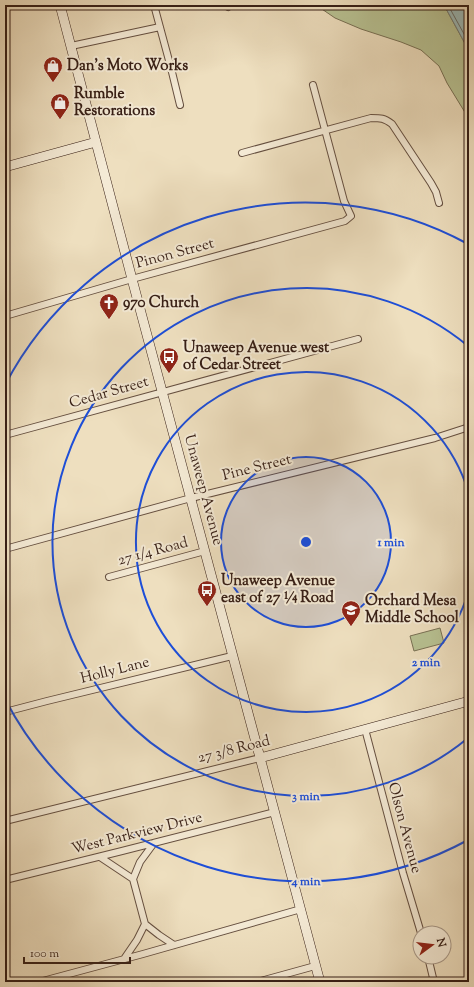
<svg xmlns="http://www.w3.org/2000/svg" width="474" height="987" viewBox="0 0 474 987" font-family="'Sorts Mill Goudy',serif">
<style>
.grass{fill:#b8c293;stroke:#787054}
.water{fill:#9cbbba;stroke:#747d78}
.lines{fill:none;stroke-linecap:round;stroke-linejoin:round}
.shore{stroke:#6a6d68;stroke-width:1}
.street-casing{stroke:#654f40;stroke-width:8}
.secondary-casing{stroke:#371f16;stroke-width:10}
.street{stroke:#f4ead5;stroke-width:6}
.secondary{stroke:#f4ead5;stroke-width:9}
.ring{fill:none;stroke:#1d4ed8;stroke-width:2}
.labels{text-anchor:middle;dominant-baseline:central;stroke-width:4;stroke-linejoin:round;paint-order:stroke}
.poi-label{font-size:15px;font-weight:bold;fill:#371f16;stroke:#f4ead5;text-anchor:start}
.street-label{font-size:15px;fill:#371f16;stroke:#f4ead5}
.centre{fill:#1d4ed8;stroke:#f4ead5;stroke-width:2}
.ring-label{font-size:12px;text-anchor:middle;font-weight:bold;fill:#1d4ed8;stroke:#f4ead5;stroke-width:4;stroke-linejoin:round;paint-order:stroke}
</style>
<rect width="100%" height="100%" fill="#eedfbf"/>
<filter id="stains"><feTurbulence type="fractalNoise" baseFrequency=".005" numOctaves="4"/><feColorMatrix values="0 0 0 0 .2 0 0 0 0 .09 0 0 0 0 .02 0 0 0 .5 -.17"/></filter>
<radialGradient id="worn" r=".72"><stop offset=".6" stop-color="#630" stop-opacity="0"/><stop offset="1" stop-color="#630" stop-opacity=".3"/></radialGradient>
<path class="grass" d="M316 5H444L469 51V119L447 83 439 66 421 50 401 42 361 29 335 18Z
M440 628 444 643 414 651 410 636Z"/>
<path class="water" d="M444 5H469V51L468 49Z"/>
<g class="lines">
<path class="shore" d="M448 5 469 43"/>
<defs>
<path id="street" d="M154 5 171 68 180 105
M228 7 229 5
M71 46 160 27
M242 153 371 118C381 118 384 118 392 124L431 183 436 192 439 203
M5 316 132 279 345 221 351 216 344 201 313 85
M5 435 358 339
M5 549 191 498 435 438 469 427
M109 577 205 551
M5 712 47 701 232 656
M365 729 403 873 421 933
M5 821 260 758
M154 843 140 862 133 879 145 924 159 935 174 945
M100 857 133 879
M5 880 122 851 275 812
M428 957 434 982
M124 959 137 940 145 924
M39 982 143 954 301 909
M257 982 315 966"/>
<path id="secondary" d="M60 5 132 279 320 982
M5 167 96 142
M260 758 469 701"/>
</defs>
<use href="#street" class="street-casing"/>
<use href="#secondary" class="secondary-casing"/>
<use href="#street" class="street"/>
<use href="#secondary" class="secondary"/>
</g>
<circle cx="306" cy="542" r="85" fill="#1d4ed8" fill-opacity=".12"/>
<g class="ring">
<circle cx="306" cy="542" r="85"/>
<path d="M469 590A170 170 0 1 1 469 494"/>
<path d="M468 738A254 254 0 1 1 468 346"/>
<path d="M468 840A339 339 0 0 1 5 699M5 385A339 339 0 0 1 468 244"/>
</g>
<defs>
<symbol id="shop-pin" viewBox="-11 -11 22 30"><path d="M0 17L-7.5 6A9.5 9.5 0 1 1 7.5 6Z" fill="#8f2418" stroke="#f4ead5"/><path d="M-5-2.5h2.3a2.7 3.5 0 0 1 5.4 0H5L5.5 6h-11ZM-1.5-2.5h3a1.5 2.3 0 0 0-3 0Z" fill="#fff"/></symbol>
<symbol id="church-pin" viewBox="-11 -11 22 30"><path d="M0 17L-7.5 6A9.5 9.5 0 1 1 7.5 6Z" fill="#8f2418" stroke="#f4ead5"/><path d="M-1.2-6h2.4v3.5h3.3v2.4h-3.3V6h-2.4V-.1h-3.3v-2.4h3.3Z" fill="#fff"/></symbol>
<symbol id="bus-pin" viewBox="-11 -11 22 30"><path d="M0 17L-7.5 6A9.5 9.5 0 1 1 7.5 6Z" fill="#8f2418" stroke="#f4ead5"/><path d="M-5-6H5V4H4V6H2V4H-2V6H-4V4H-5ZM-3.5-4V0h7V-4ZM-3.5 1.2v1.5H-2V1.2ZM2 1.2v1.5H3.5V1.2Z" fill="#fff"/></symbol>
<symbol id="school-pin" viewBox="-11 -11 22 30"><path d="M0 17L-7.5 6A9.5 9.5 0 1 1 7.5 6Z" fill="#8f2418" stroke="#f4ead5"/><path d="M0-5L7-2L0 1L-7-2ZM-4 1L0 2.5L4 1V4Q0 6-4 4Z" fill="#fff"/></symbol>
</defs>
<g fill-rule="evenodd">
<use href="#shop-pin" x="42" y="55" width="22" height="30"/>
<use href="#shop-pin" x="49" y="92" width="22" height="30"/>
<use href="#church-pin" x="98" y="292" width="22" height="30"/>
<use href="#bus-pin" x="158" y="346" width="22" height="30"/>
<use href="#bus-pin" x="196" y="579" width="22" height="30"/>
<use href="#school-pin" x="340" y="599" width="22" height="30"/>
</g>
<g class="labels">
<g class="poi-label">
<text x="67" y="66">Dan's Moto Works</text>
<text x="74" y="94">Rumble<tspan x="74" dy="17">Restorations</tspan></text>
<text x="123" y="303">970 Church</text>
<text x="183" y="348">Unaweep Avenue west<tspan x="183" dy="17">of Cedar Street</tspan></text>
<text x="221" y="581">Unaweep Avenue<tspan x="221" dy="17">east of 27 ¼ Road</tspan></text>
<text x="365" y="601">Orchard Mesa<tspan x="365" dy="17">Middle School</tspan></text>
</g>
<g class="street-label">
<text transform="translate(175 254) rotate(-15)">Pinon Street</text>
<text transform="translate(109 393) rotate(-16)">Cedar Street</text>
<text transform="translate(257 468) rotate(-14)">Pine Street</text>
<text transform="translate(203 490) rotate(75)">Unaweep Avenue</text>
<text transform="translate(153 552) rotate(-15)">27 1/4 Road</text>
<text transform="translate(115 671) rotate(-14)">Holly Lane</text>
<text transform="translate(234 750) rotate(-14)">27 3/8 Road</text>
<text transform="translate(404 828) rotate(75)">Olson Avenue</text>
<text transform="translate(137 834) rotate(-14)">West Parkview Drive</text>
</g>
</g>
<circle cx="306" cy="542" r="6" class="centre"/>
<g class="ring-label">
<text x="391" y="546">1 min</text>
<text x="426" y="666">2 min</text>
<text x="306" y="800">3 min</text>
<text x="306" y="885">4 min</text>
</g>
<rect width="474" height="987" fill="none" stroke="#eedfbf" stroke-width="20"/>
<rect x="6" y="6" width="462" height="975" fill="none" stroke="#371f16" stroke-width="2"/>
<rect x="10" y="10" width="454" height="967" fill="none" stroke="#371f16"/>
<g transform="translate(432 945) rotate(75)"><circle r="19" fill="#f4ead5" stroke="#a89989"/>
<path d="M0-3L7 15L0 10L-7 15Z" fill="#8f2418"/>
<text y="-6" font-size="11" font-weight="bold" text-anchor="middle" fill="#371f16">N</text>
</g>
<path d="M24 957v6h106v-6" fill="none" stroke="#371f16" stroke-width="2"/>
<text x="30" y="957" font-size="12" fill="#371f16" stroke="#f4ead5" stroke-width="3" paint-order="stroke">100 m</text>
<rect width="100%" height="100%" filter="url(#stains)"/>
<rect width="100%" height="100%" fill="url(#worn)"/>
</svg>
